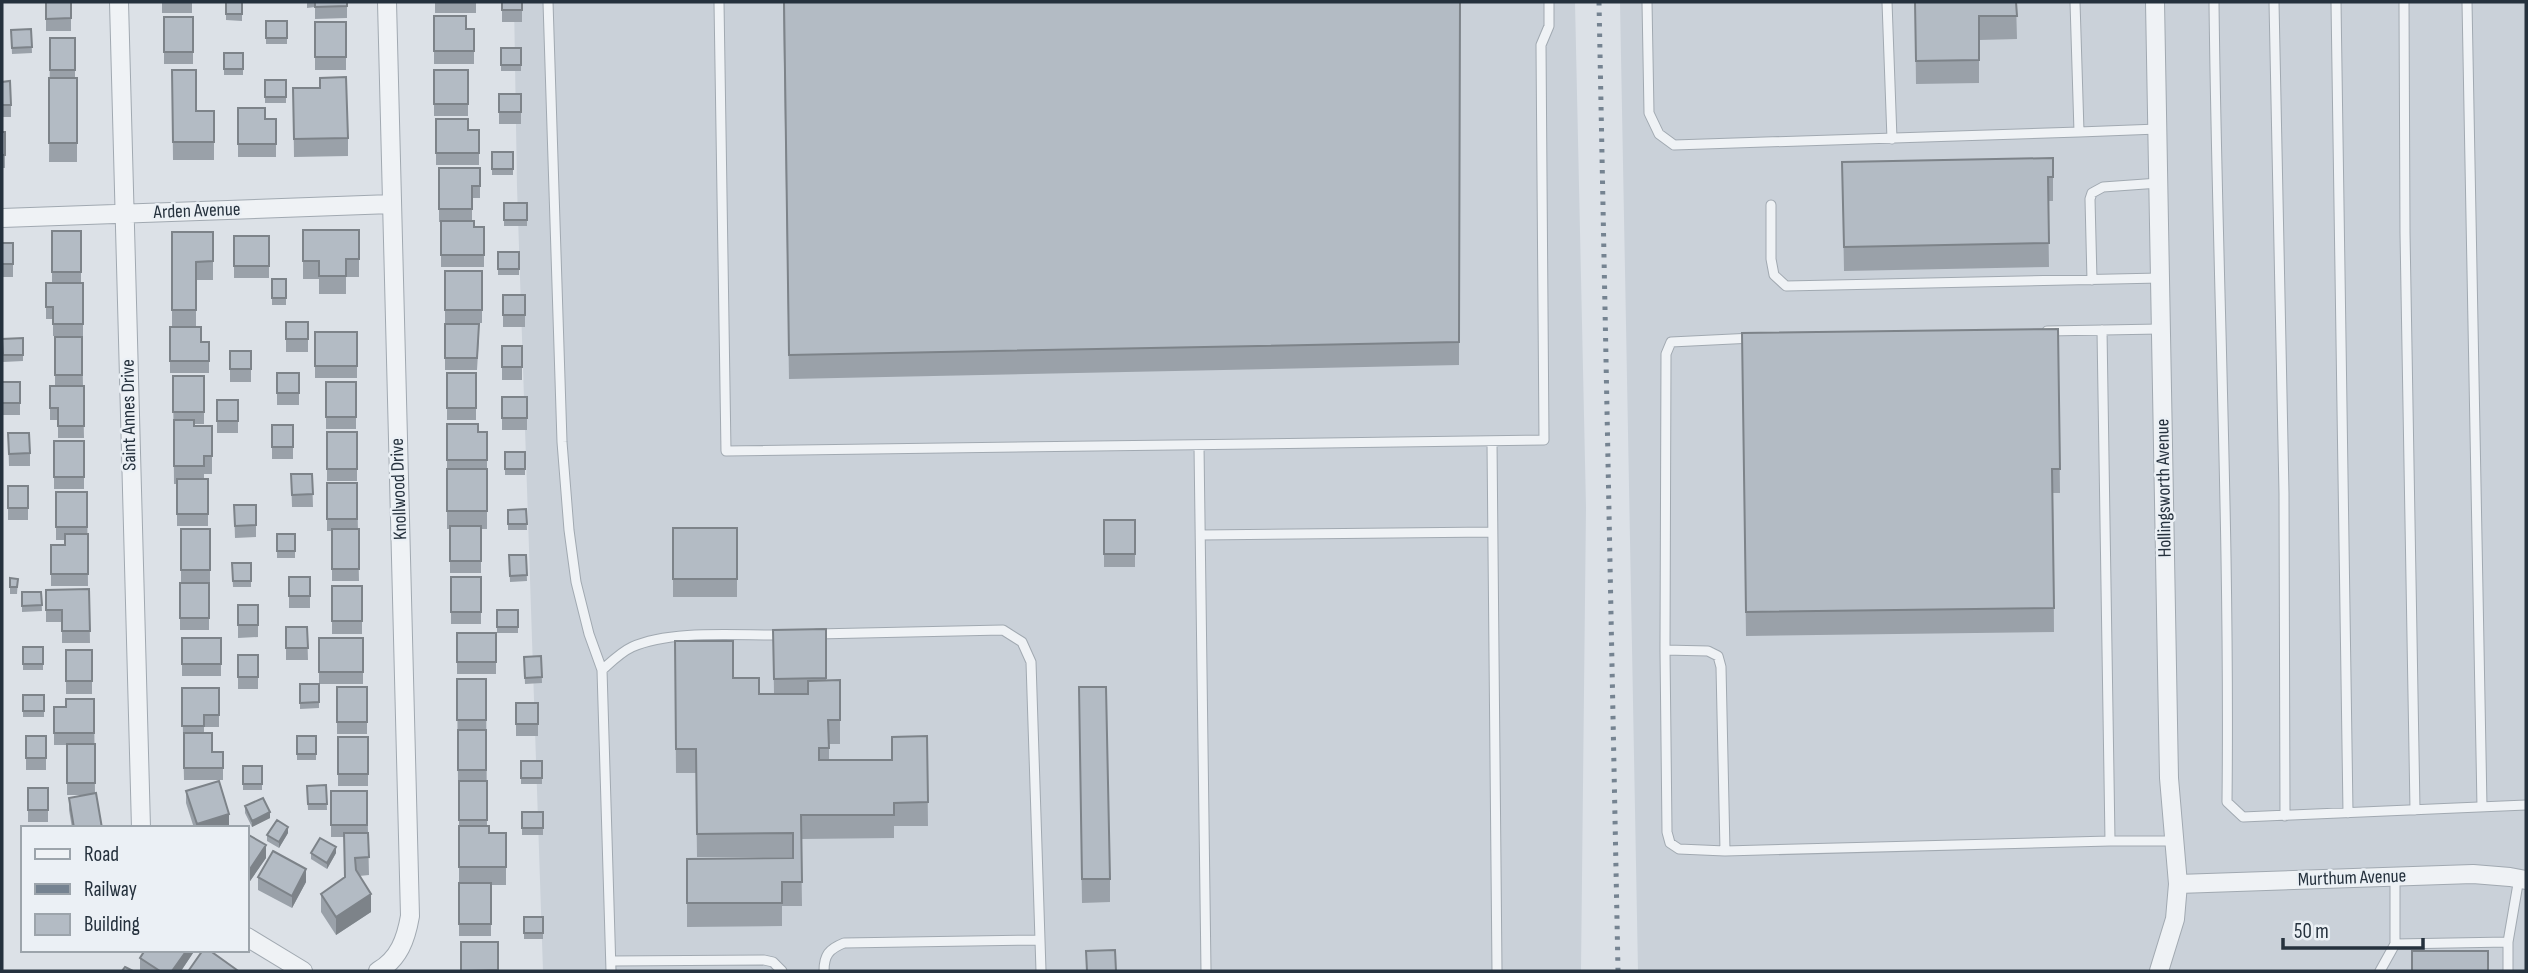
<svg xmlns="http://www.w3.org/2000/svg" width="2528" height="973" viewBox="0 0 2528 973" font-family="'Sofia Sans Condensed',sans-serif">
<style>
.built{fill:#cad1d9}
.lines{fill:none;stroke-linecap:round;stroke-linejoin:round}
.lane-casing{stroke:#a1a9b1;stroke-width:11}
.street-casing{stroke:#a1a9b1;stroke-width:20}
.lane{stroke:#eff2f5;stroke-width:9}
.street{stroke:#eff2f5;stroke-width:18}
.rail{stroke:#758391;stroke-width:5;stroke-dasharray:3.5 7;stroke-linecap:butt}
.wall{fill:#9aa1a9}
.shaded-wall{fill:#7d8389}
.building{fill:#b3bbc4;stroke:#7d8389;stroke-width:2}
.labels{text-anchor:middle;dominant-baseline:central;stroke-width:5;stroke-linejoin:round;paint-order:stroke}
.street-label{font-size:19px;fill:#25313d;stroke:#ebf0f5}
</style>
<rect width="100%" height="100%" fill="#dce1e7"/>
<path class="built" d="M514 2H1575L1586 507 1581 971H543L517 187Z
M1620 2H2526V971H1638Z"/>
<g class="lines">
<defs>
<path id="lane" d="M548 2 562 442 569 530 576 582 589 634 602 670 611 971
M719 2 726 451 1544 440 1541 45 1549 26V2
M1647 2 1649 113 1659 134 1674 145 2079 132
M1887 2 1892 139
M2075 2 2079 132 2158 129
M2214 2C2217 269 2230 535 2227 802L2243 817 2526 805
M2274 2 2284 493 2285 816
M2336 2 2348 813
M2404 2 2405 233 2415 810
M2467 2 2482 807
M1771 205V259L1774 275 1786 286 2160 278
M2092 280 2090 199 2092 193 2103 187 2159 183
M2047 331 2160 329
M1492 442 1497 971
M1199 446 1206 971
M1201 535 1492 532
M816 634 1003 630 1022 642 1031 662 1041 971
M1665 650 1666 354 1671 342 1753 338
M602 670C611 662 621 652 632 647 672 629 741 636 785 635
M2110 841H2175
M1725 851 1721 667 1718 656 1708 651 1665 650 1667 832 1670 843 1679 849 1725 851 2110 841 2102 330
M2395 944 2508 942
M611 961 764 960 773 962 782 971
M824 971C824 955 829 949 844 943L1040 940
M2380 971 2395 944V877
M2508 971V942L2519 878"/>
<path id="street" d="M119 2 141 828
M2155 2 2169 778 2178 884 2175 919 2159 971
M2 218 392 204
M2178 884 2473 874 2510 877 2526 880
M247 937 303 971
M378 971C399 959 406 939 410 916L387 2"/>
</defs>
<use href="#lane" class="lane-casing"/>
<use href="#street" class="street-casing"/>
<use href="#lane" class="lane"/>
<use href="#street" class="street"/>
<path class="rail" d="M1599 2 1618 971"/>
</g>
<path class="wall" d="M46 2 71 18V31H46Z
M162 2H192V13H162Z
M226 2H242V21L226 20Z
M307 2H347V18L315 19V7L307 8Z
M435 2H476V13H435Z
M502 2H522V22H502Z
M783 2H1460L1459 365 789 379Z
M1915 2H2016L2017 39 1979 40V83L1916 84Z
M434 16 466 29H474V64H434Z
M164 17H193V64H164Z
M266 21H287V44H266Z
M315 22H346V70H315Z
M31 29 32 53 12 54 11 30Z
M50 38H75V78H77V162H49Z
M501 48H521V71H501Z
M224 53H243V75H224Z
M172 70 196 111H214V160H173Z
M434 70H468V116H434Z
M265 80H286V103H265Z
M2 82 11 105V117H2Z
M293 88 348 138V156L294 157Z
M499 94H521V124H499Z
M238 108 265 119H276V157H238Z
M436 119 468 130H479V165H436Z
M2 132H5V168H2Z
M492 152H513V175H492Z
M2053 158V201H2048L2049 267 1844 271 1842 162Z
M439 168H480V198H472V221L474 227H484V267H441V222H439Z
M504 203H527V226H504Z
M303 230H359V277H346V294H319V279H303Z
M52 231H81V283H83V336H53V319H46V283H52Z
M172 232H213V280H196V327L201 342H209V373H170V327H172Z
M234 236H269V278H234Z
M2 243H13V277H2Z
M498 252H519V275H498Z
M445 271H482V323H445Z
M272 279H286V305H272Z
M503 295H525V327H503Z
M286 322H308V352H286Z
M445 324 479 336 477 370H445Z
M2058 329 2060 493H2053L2054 632 1746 636 1742 333Z
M315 332H357V378H315Z
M55 337H82L84 438H58V420H50V386H55Z
M23 338V361L3 362 2 339Z
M502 346H522V380H502Z
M230 351H251V382H230Z
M277 373H299V405H277Z
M447 373H476V420H447Z
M173 376H204V424H194V426H212V474H204V479H208V526H177V484H174Z
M2 382H20V415H2Z
M326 382H356V429H326Z
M502 397H527V430H502Z
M217 400H238V433H217Z
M447 424 478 432H487V529H481V573H450V529H447Z
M272 425H293V459H272Z
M327 432H357V481H327Z
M8 433 30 453V466H9Z
M54 441H84V489H54Z
M505 452H525V475H505Z
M291 474H312L313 507H292Z
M327 483H357L359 581H332V531H327Z
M8 486H28V520H8Z
M56 492H87L88 586H51V545H65V540H56Z
M234 505H256V537L235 538Z
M526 509 527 530H508V510Z
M1104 520H1135V567H1104Z
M673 528H737V597H673Z
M181 529H210V583H181Z
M277 534H295V558H277Z
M509 555H526L527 581 510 582Z
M232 563H251V587H233Z
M289 577H310V608H289Z
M451 577H481V624H451Z
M10 578 18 579 17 594H10Z
M180 583H209V630H180Z
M332 586H362V634H332Z
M89 589 90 643H62V622H46V590Z
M22 592H41L42 611 22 612Z
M238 605H258V637L238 638Z
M497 610H518V633H497Z
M286 627H307L308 660H286Z
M826 629V681L840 680V744H829V760H892L927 736 928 826H894V838L801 839 802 906H782V926L687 927V859L793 858V857H697L696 773H676L675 641 759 694H774L773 630Z
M457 633H496V674H457Z
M182 638H221V676H182Z
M319 638H363V684H319Z
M23 647H43V670H23Z
M66 650H92V694H66Z
M238 655H258V689H238Z
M541 656 542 683 525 684 524 657Z
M457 679H486L487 826 489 833H506V885H491V936H459V782H458Z
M300 684H319V708L300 709Z
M337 687H367V734H337Z
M182 688H219V727H204V733L212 752H223V780H184Z
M23 695H44V717H23Z
M94 699 95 794 102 828H72L69 810V798L86 795H67V745H54V707H66Z
M516 703H538V736H516Z
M1079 711 1110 879V902L1082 903Z
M26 736H46V770H26Z
M297 736H316V760H297Z
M338 737H368V786H338Z
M521 761H542V784H521Z
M243 766H262V790H243Z
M326 785 327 810H308L307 786Z
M28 788H48V822H28Z
M186 791 229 826 224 828H194L186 803Z
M331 791H367L369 875 359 876 371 912 336 935 321 912V894L345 878 344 837H331Z
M245 806 270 818 252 827 245 813Z
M522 812H543V835H522Z
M288 833 279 848 267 841V835Z
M247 834 266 858 248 884 247 883Z
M311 853H336L327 869 311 859Z
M258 877 306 882 292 908 258 890Z
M524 917H543V939H524Z
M193 950V953L181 971H142L140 970V958Z"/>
<path class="shaded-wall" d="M270 812V818L252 827V821Z
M229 814V826L224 828H197V824Z
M288 827V833L279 848V842Z
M266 845V858L248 884V872Z
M336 847V853L327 869V863Z
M306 869V882L292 908V896Z
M371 894V912L336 935V917Z
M187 950H193V953L181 971H172Z"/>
<path class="building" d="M46 2H71V18L46 19Z
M226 2H242V14H226Z
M315 2H347V6L315 7Z
M502 2H522V10H502Z
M784 2H1460L1459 342 789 355Z
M1915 2H2016L2017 16H1979V60L1916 61Z
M434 16H466V29H474V51H434Z
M164 17H193V52H164Z
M266 21H287V38H266Z
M315 22H346V57H315Z
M31 29 32 47 12 48 11 30Z
M50 38H75V70H50Z
M501 48H521V65H501Z
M224 53H243V69H224Z
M172 70H196V111H214V142H173Z
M434 70H468V104H434Z
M346 77 348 138 294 139 293 88H320V78Z
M49 78H77V143H49Z
M265 80H286V97H265Z
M10 81 11 105H2V82Z
M499 94H521V112H499Z
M238 108H265V119H276V144H238Z
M436 119H468V130H479V153H436Z
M2 132H5V155H2Z
M492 152H513V169H492Z
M2053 158V177H2048L2049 243 1844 247 1842 162Z
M439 168H480V186H472V209H439Z
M504 203H527V220H504Z
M441 221H474V227H484V255H441Z
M303 230H359V259H346V276H319V261H303Z
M52 231H81V272H52Z
M172 232H213V261L196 262V310H172Z
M234 236H269V266H234Z
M2 243H13V264H2Z
M498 252H519V269H498Z
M445 271H482V310H445Z
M272 279H286V298H272Z
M46 283H83V324H53V307H46Z
M503 295H525V315H503Z
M286 322H308V339H286Z
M445 324H479L477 358H445Z
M170 327H201V342H209V361H170Z
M2058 329 2060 469H2052L2054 608 1746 612 1742 333Z
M315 332H357V366H315Z
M55 337H82V375H55Z
M23 338V355H3L2 339Z
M502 346H522V367H502Z
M230 351H251V369H230Z
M277 373H299V393H277Z
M447 373H476V408H447Z
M173 376H204V412H173Z
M2 382H20V403H2Z
M326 382H356V417H326Z
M50 386H84V426H58V408H50Z
M502 397H527V418H502Z
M217 400H238V421H217Z
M174 420H194V426H212V456H204V466H174Z
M447 424H478V432H487V460H447Z
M272 425H293V447H272Z
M327 432H357V469H327Z
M8 433H29L30 453 9 454Z
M54 441H84V477H54Z
M505 452H525V469H505Z
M447 469H487V511H447Z
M291 474H312L313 494 292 495Z
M177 479H208V514H177Z
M327 483H357V519H327Z
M8 486H28V508H8Z
M56 492H87V527H56Z
M234 505H256V525L235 526Z
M526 509 527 524H508V510Z
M1104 520H1135V554H1104Z
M450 526H481V561H450Z
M673 528H737V579H673Z
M181 529H210V570H181Z
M332 529H359V569H332Z
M65 534H88V574H51V545H65Z
M277 534H295V551H277Z
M509 555H526L527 575 510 576Z
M232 563H251V581H233Z
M289 577H310V596H289Z
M451 577H481V612H451Z
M10 578 18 579 17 587H10Z
M180 583H209V618H180Z
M332 586H362V621H332Z
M89 589 90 631H62V610H46V590Z
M22 592H41L42 605 22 606Z
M238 605H258V625H238Z
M497 610H518V627H497Z
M286 627H307L308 648H286Z
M826 629V678L774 679 773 630Z
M457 633H496V662H457Z
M182 638H221V664H182Z
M319 638H363V672H319Z
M675 641H733V678H759V694H808V681L840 680V720H828L829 748H819V760H892V737L927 736 928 802 894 803V815H801L802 882H782V903H687V859L793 858V833L697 834 696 749H676Z
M23 647H43V664H23Z
M66 650H92V681H66Z
M238 655H258V677H238Z
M541 656 542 677 525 678 524 657Z
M457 679H486V720H457Z
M300 684H319V702L300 703Z
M337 687H367V722H337Z
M1079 687H1106L1110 879H1082Z
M182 688H219V715H204V726H182Z
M23 695H44V711H23Z
M66 699H94V733H54V707H66Z
M516 703H538V724H516Z
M458 730H486V770H458Z
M184 733H212V752H223V768H184Z
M26 736H46V758H26Z
M297 736H316V754H297Z
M338 737H368V774H338Z
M67 744H95V783H67Z
M521 761H542V778H521Z
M243 766H262V784H243Z
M219 781 229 814 197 824 186 791Z
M459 781H487V820H459Z
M326 785 327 804H308L307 786Z
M28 788H48V810H28Z
M331 791H367V825H331Z
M96 793 102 828H74L69 798Z
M263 798 270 812 252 821 245 806Z
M522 812H543V828H522Z
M277 820 288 827 279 842 267 835Z
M459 826H489V833H506V867H459Z
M344 833H368L369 857 355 858 356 870 371 894 336 917 321 894 345 877Z
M247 834 266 845 248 872 247 871Z
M320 838 336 847 327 863 311 853Z
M273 851 306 869 292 896 258 877Z
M459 883H491V924H459Z
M524 917H543V933H524Z
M461 942H498V970L461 971Z
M145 950H187L172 971H160L140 958Z
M203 950H209L237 970 235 971H191L189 970Z
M1115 950 1116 971H1087L1086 951Z
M2412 951H2488V971H2412Z
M125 967 133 971H122Z"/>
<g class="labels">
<g class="street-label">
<text transform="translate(197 211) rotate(-2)">Arden Avenue</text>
<text transform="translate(129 415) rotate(-91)">Saint Annes Drive</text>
<text transform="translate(2164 488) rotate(-91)">Hollingsworth Avenue</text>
<text transform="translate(399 489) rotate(-92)">Knollwood Drive</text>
<text transform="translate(2352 878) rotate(-2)">Murthum Avenue</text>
</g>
</g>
<rect width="2528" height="973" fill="none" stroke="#25313d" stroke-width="7"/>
<rect x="21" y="826" width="228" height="126" fill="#ebf0f5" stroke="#9ca4ab" stroke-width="2"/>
<rect x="35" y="849" width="35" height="10" fill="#eff2f5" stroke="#9ca4ab" stroke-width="2"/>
<text x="84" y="861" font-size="21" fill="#25313d">Road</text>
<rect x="35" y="884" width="35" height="10" fill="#758391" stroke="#9ca4ab" stroke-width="2"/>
<text x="84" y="896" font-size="21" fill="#25313d">Railway</text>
<rect x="35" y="914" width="35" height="21" fill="#b3bbc4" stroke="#9ca4ab" stroke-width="2"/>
<text x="84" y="931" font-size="21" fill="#25313d">Building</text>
<path d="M2283 938v10h140v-10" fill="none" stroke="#25313d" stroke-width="3.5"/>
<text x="2294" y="938" font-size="21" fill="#25313d" stroke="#ebf0f5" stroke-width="5" paint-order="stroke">50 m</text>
</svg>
